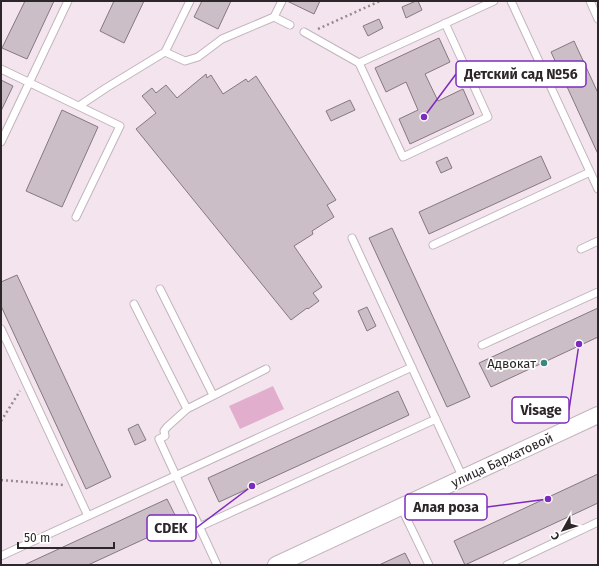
<svg xmlns="http://www.w3.org/2000/svg" width="599" height="566" viewBox="0 0 599 566" font-family="'Fira Sans',sans-serif">
<style>
.garden{fill:#e1afcd}
.building{fill:#ccbec6;stroke:#857880}
.lines{fill:none;stroke-linecap:round;stroke-linejoin:round}
.service-casing{stroke:#c2b4bc;stroke-width:9}
.tertiary-casing{stroke:#c2b4bc;stroke-width:18}
.path{stroke:#958a90;stroke-width:2.5;stroke-dasharray:2 3;stroke-linecap:butt}
.service{stroke:#fff;stroke-width:7}
.tertiary{stroke:#fff;stroke-width:16}
.poi-dot{fill:#3d8582;stroke:#fff;stroke-width:1.5}
.labels{text-anchor:middle;dominant-baseline:central;stroke-width:3.5;stroke-linejoin:round;paint-order:stroke}
.poi-label{font-size:13px;fill:#2d272a;stroke:#fff;text-anchor:end}
.street-label{font-size:13px;fill:#2d272a;stroke:#fff}
.leader{fill:none;stroke:#7b2cbf;stroke-width:1.5}
.callout-dot{fill:#7b2cbf;stroke:#fff;stroke-width:1.5}
.callout{fill:#fff;stroke:#7b2cbf;stroke-width:1.5}
.callout-label{font-size:14px;text-anchor:middle;font-weight:bold;fill:#2d272a}
</style>
<rect width="100%" height="100%" fill="#f3e4ed"/>
<path class="garden" d="M273 386 284 409 240 429 229 406Z"/>
<path class="building" d="M25 1H54L27 59 2 48Z
M114 1H144L124 43 100 31Z
M202 1H231L218 29 194 17Z
M287 1H320L314 14Z
M416 1H418L422 10 406 18 402 7Z
M379 19 383 28 368 36 363 26Z
M439 38 450 62 425 74 438 101 463 89 474 114 410 144 399 119 418 110 406 82 386 92 375 68Z
M574 41 598 93V154L551 52Z
M206 74 207 78 211 75 223 94 246 79 248 82 256 76 336 200 327 205 334 217 312 231 313 234 294 246 322 287 313 293 319 301 308 309 307 308 291 320 136 129 156 113 142 96 152 88 156 93 166 85 177 98Z
M1 80 13 86 1 111Z
M350 100 355 110 331 121 326 111Z
M62 110 98 127 62 207 26 191Z
M541 156 551 178 429 234 419 212Z
M447 157 452 168 441 173 436 162Z
M392 228 470 397 447 407 369 238Z
M17 275 111 477 86 489 1 306V282Z
M367 307 376 326 367 331 358 311Z
M598 308V337L491 387 479 363Z
M398 391 409 415 219 502 208 478Z
M138 424 146 440 135 445 128 429Z
M598 474V503L465 565 454 541Z
M167 499 179 523 88 565H24Z
M405 553 411 565H379Z"/>
<g class="lines">
<defs>
<path id="service" d="M511 1 598 189
M590 1 598 19
M274 17 290 25
M304 32 359 63 403 157 488 117 445 23
M165 52 190 1
M359 63 494 1
M1 69 120 126 76 217
M79 106 106 88 165 52 185 61 198 57 222 39 274 17 282 1
M1 142 68 1
M352 238 463 478
M433 245 590 172
M581 249 598 241
M160 289 213 395
M134 304 187 409
M1 329 88 516
M482 345 598 292
M401 507 429 565
M199 527 436 419
M1 556 412 367
M217 565 159 439 165 436 164 431 167 427 187 409 266 369
M507 565 598 522"/>
<path id="tertiary" d="M276 565 598 415"/>
</defs>
<use href="#service" class="service-casing"/>
<use href="#tertiary" class="tertiary-casing"/>
<path class="path" d="M318 29 380 1
M1 421 20 391
M1 480 64 485"/>
<use href="#service" class="service"/>
<use href="#tertiary" class="tertiary"/>
</g>
<circle class="poi-dot" cx="544" cy="363" r="4"/>
<g class="labels">
<g class="poi-label">
<text x="536" y="363">Адвокат</text>
</g>
<g class="street-label">
<text transform="translate(502 460) rotate(-25)">улица Бархатовой</text>
</g>
</g>
<path class="leader" d="M424 117L456 74M579 344L569 410M548 499L487 507M252 486L196 528"/>
<g class="callout-dot">
<circle cx="424" cy="117" r="4"/>
<circle cx="579" cy="344" r="4"/>
<circle cx="548" cy="499" r="4"/>
<circle cx="252" cy="486" r="4"/>
</g>
<g class="callout">
<rect x="456" y="61" width="130" height="26" rx="4"/>
<rect x="512" y="397" width="57" height="26" rx="4"/>
<rect x="405" y="494" width="82" height="26" rx="4"/>
<rect x="147" y="515" width="49" height="26" rx="4"/>
</g>
<g class="callout-label">
<text x="521" y="79">Детский сад №56</text>
<text x="541" y="415">Visage</text>
<text x="446" y="512">Алая роза</text>
<text x="171" y="533">CDEK</text>
</g>
<rect width="599" height="566" fill="none" stroke="#2d272a" stroke-width="4"/>
<g transform="translate(563 530) rotate(231)" stroke="#ffffff" stroke-width="3" paint-order="stroke">
<path d="M0-3L7 15L0 10L-7 15Z" fill="#2d272a"/>
<text y="-6" font-size="11" font-weight="bold" text-anchor="middle" fill="#2d272a">С</text>
</g>
<path d="M18 542v6h96v-6" fill="none" stroke="#2d272a" stroke-width="2"/>
<text x="24" y="542" font-size="12" fill="#2d272a" stroke="#ffffff" stroke-width="3" paint-order="stroke">50 m</text>
</svg>
